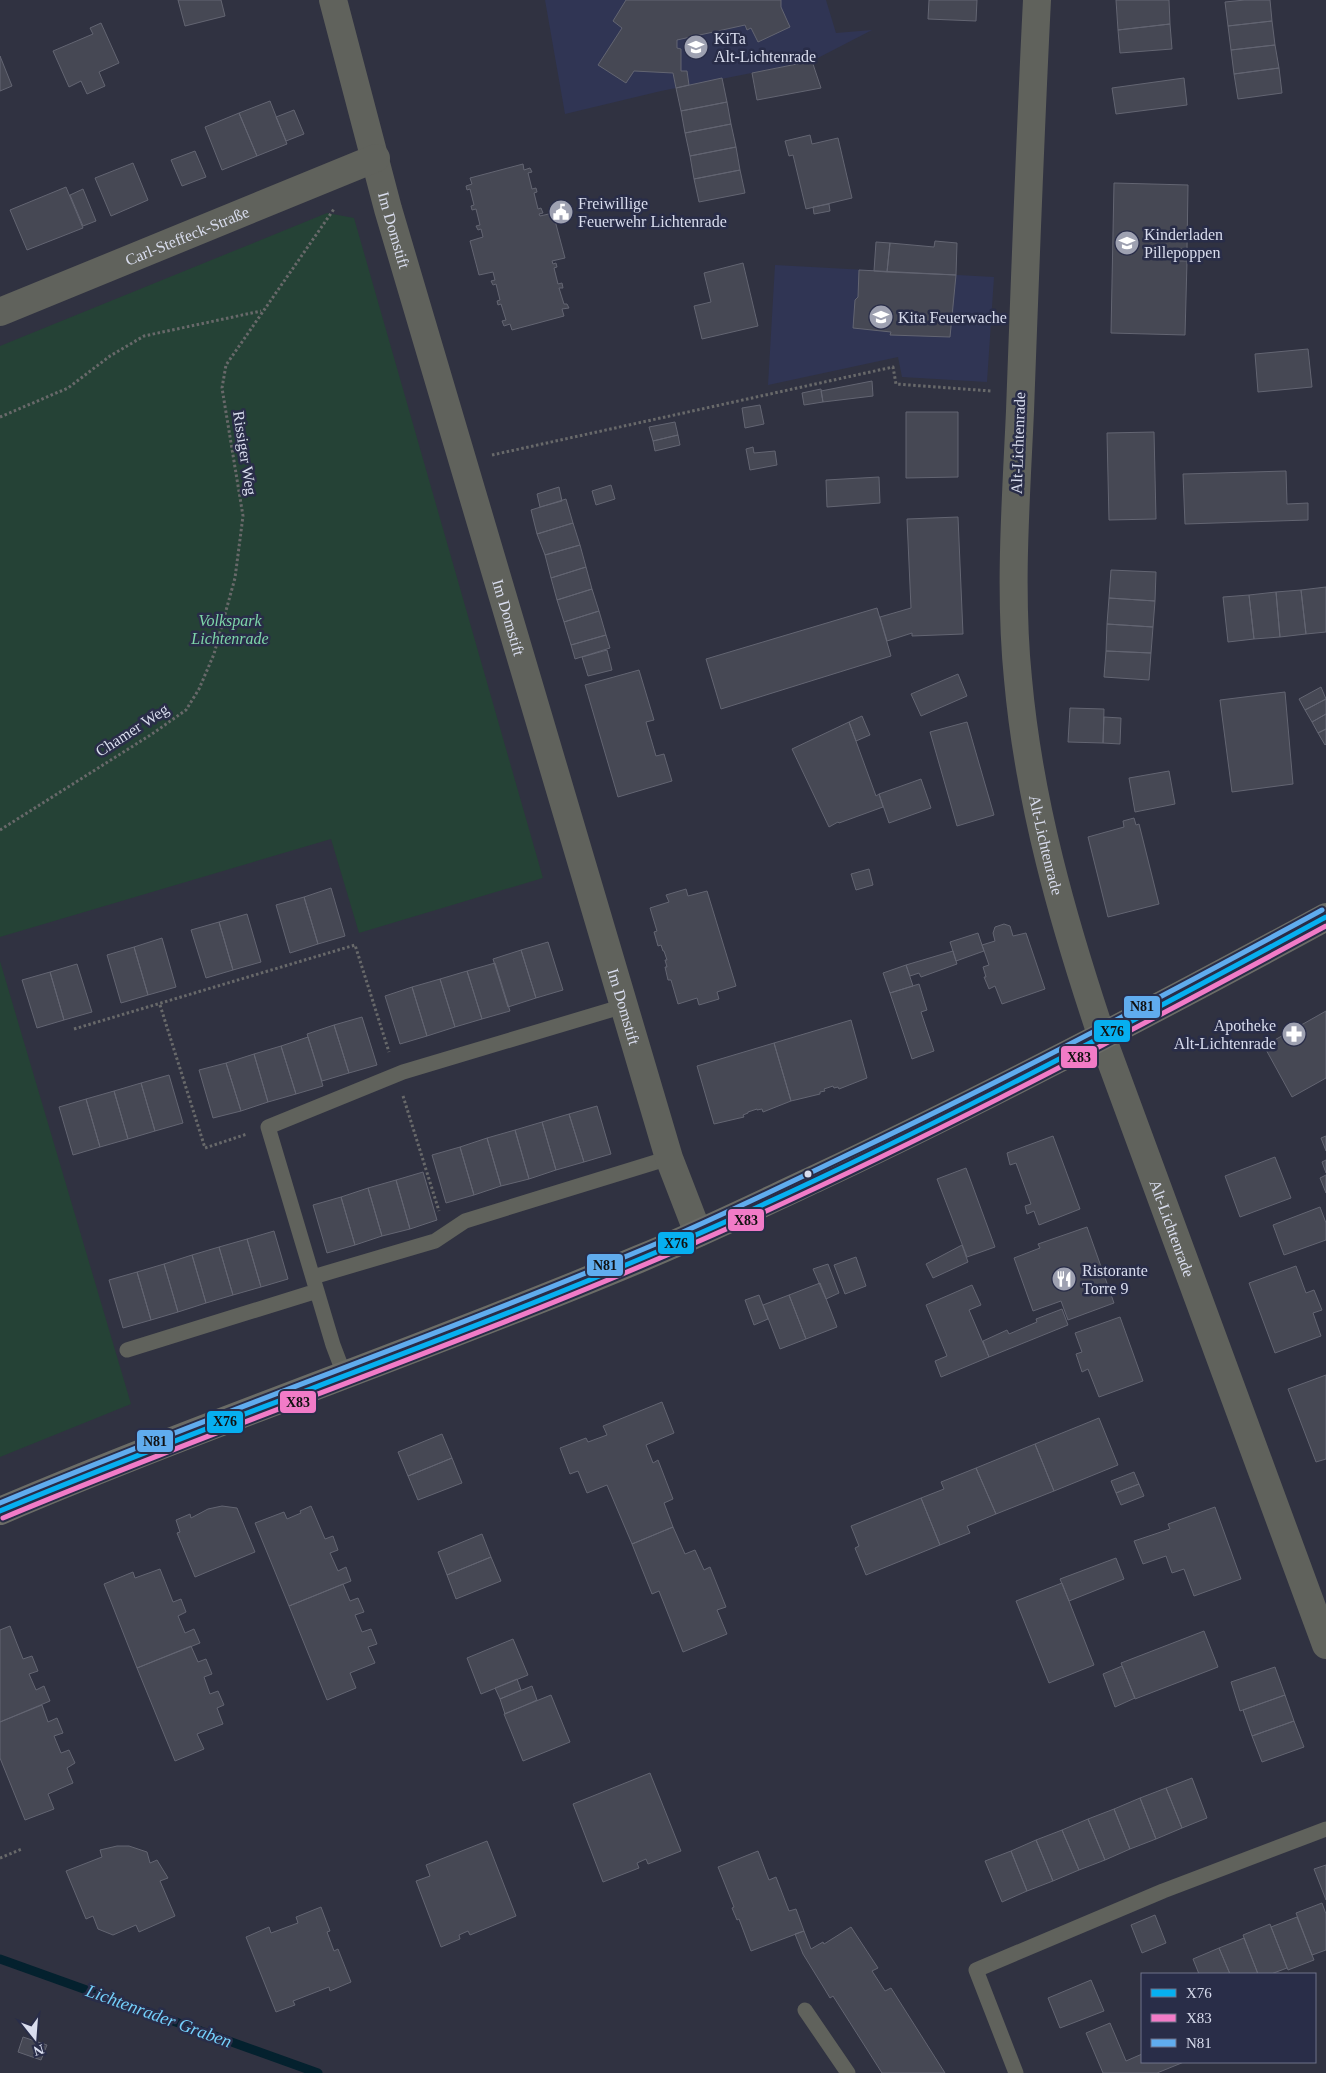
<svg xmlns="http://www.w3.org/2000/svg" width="1326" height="2073" viewBox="0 0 1326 2073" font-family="Georgia,serif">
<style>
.built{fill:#303554}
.green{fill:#254236}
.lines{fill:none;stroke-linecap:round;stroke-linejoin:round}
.stream{stroke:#04212e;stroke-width:9}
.building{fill:#464854;stroke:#636572}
.path{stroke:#68696a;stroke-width:3;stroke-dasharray:2.5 2.5;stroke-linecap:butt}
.lane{stroke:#60625c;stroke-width:15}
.street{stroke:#60625c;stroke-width:28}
.secondary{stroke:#6b6c66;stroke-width:28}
.bus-1-casing{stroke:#292d48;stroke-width:9}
.bus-2-casing{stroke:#292d48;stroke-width:9}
.bus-3-casing{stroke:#292d48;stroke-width:9}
.bus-1{stroke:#06aff0;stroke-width:5}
.bus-2{stroke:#f17bc7;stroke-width:5}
.bus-3{stroke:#60acee;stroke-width:5}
.bus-dot{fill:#d9ddee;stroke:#292d48;stroke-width:2}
.labels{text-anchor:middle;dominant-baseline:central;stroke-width:5;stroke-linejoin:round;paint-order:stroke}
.poi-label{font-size:16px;fill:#d9ddee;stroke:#292d48;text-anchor:start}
.street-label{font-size:16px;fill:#d9ddee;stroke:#292d48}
.park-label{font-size:16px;font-style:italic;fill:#7dd5a9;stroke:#292d48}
.water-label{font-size:18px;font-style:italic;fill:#74d0fb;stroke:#292d48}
.line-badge{stroke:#292d48;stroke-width:2}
.pale-badge-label{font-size:14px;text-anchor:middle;font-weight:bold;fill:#111}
</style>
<rect width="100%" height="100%" fill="#303241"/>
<path class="built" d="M545 0H826L836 33 872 30 812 61 661 91 565 114Z
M775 265 994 277 987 382 902 377 898 357 768 385Z"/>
<path class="green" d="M327 213 354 218 543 878 359 933 331 839 0 937V346Z
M0 961 131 1404 0 1457Z"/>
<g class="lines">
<path class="stream" d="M0 1959 318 2073"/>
</g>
<path class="building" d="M178 0H221L225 16 185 26Z
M626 0H781V7L790 27 758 42 751 28 747 30 745 25 677 40V48L681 49V71H687L689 85 676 88 673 73 634 71 626 83 598 65 622 28 613 21Z
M929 0H977L976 21 928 19Z
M1116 0H1169L1170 24 1118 30Z
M1245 0H1270L1272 21 1228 26 1225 2Z
M1272 21 1275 45 1231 50 1228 26Z
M101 23 119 63 99 72 105 86 87 94 81 81 69 87 53 51 93 34 90 28Z
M1170 24 1172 49 1120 53 1118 30Z
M1275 45 1279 68 1234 74 1231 50Z
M0 56 12 86 0 91Z
M812 61 821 88 757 100 752 73Z
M1279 68 1282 93 1238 99 1234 74Z
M722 78 727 102 681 111 676 88Z
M1184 78 1187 105 1116 114 1112 88Z
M270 101 287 144 257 156 239 113Z
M727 102 731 124 685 133 681 111Z
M294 110 304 134 286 141 276 117Z
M239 113 257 156 222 170 205 127Z
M731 124 736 147 690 156 685 133Z
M810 135 812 144 838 138 852 198 806 209 793 155 789 156 785 141Z
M736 147 740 170 694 179 690 156Z
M195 151 206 177 182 186 171 160Z
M133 163 148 200 111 216 95 178Z
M523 164 524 170 530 168 532 172 528 173 532 189 536 188 537 192 534 193 538 209 541 208 543 213 539 214 540 216 553 213 565 258 552 261 553 264 556 263 557 267 554 268 558 284 562 283 563 288H559L564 304H567L569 308 562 309 564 316 512 330 510 324 504 326 502 321 506 320 501 304 498 305 497 301 500 300 496 284 493 285 491 281 495 280 493 272 479 275 470 241 483 237 481 229 478 230 476 226 480 225 476 209 472 210 471 206 474 205 470 189 467 190 466 186 472 184 470 178Z
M740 170 745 193 699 202 694 179Z
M1114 183 1188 185 1187 249H1177V261H1187L1185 335 1111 333Z
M66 187 83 228 27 250 10 210Z
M83 189 96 221 83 226 70 195Z
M829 204 830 211 814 214 813 207Z
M935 241 957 243 956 275 887 272 890 243 934 247Z
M876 242 890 243 887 272 874 271Z
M743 263 758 326 702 339 694 306 711 302 704 273Z
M859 270 956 275 950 337 890 335 891 332 853 328 855 300 858 297Z
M1308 349 1312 387 1258 392 1255 354Z
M872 381 873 396 823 402 821 391Z
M821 389 823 402 804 405 802 393Z
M760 405 764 424 745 428 742 408Z
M906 412H958V477L906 478Z
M675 422 678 435 653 441 649 427Z
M1154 432 1156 519 1109 520 1107 433Z
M678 435 680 445 655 451 653 441Z
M753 447 754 453 775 451 777 465 750 470 746 449Z
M1286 471 1287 504 1308 503V520L1185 524 1183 474Z
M879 477 880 503 827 507 826 480Z
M611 485 615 499 596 505 592 491Z
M559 487 562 501 540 507 537 494Z
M566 499 573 523 537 534 531 510Z
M958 517 963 634 912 636V633L887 641 880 617 911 608 907 519Z
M573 523 580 545 545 555 537 534Z
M580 545 586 567 551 578 545 555Z
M586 567 592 589 557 600 551 578Z
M1111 570 1156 572 1155 601 1109 598Z
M1326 587V632L1306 634 1301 590Z
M592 589 599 611 564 622 557 600Z
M1301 590 1306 634 1280 637 1276 592Z
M1276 592 1280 637 1254 639 1249 595Z
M1249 595 1254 639 1228 642 1223 597Z
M1109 598 1155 601 1153 627 1107 624Z
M877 608 891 656 721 709 706 659Z
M599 611 606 635 571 645 564 622Z
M1107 624 1153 627 1151 653 1106 651Z
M606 635 610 648 575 659 571 645Z
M607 650 612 670 588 676 582 657Z
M1106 651 1151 653 1149 680 1104 677Z
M639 670 654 720 646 722 656 756 664 754 672 781 618 797 585 685Z
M958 674 967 696 921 716 911 694Z
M1321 687 1326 699 1305 710 1299 699Z
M1285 692 1293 784 1232 792 1220 700Z
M1326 699V714L1312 722 1305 710Z
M1070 708 1104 709 1103 743 1068 742Z
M1326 714V729L1318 733 1312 722Z
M862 716 870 735 856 741 849 722Z
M1104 717 1121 718 1120 744 1103 743Z
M849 722 876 796 879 794 883 807 839 823 838 822 829 827 792 749Z
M967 722 994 815 957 826 930 732Z
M1326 729V744L1325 745 1318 733Z
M1169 771 1175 804 1135 812 1129 778Z
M921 779 931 808 889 823 879 794Z
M1134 818 1136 825 1139 824 1159 904 1108 917 1088 837 1124 827 1123 821Z
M869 869 873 885 856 890 851 874Z
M331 888 345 936 318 944 304 897Z
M686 889 688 896 707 891 736 986 717 992 719 999 699 1005 697 998 678 1004 671 980H668L665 967H667L665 960H667L664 951H663L661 945 658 946 654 932 657 931 650 908 669 902 666 895Z
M304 897 318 944 290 953 276 905Z
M247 914 261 962 233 970 219 922Z
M219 922 233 970 206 978 191 930Z
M1004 924 1010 926 1013 936 1026 933 1045 989 1002 1004 995 986 989 989 984 977H986L983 967 989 965 982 945 995 941 993 933 995 927Z
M978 933 984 951 956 961 950 942Z
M162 938 176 987 148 995 134 947Z
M548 942 563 990 536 998 521 950Z
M134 947 148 995 121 1003 107 955Z
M521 950 536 998 508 1007 493 959Z
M953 951 957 964 921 977 919 973 910 976 906 965Z
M495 963 510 1011 482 1019 467 971Z
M77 964 92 1012 64 1020 50 972Z
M906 965 913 986 890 993 883 973Z
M467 971 482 1019 455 1027 440 979Z
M50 972 64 1020 37 1028 22 980Z
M440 979 455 1027 427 1036 412 987Z
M919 984 927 1010 921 1012 934 1051 912 1059 890 993Z
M412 987 427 1036 400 1044 385 996Z
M1326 1011V1078L1292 1097 1264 1046Z
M362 1017 377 1065 349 1073 334 1025Z
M851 1020 867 1078 839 1089 838 1087 834 1088 833 1086 824 1089 825 1091 820 1092V1094L791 1101 774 1043Z
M334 1025 349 1073 322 1081 307 1034Z
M308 1037 323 1086 296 1094 281 1046Z
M774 1043 791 1101 763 1112 762 1109 757 1110V1109L748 1112V1113L743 1115 744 1117 714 1124 697 1066Z
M281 1046 296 1094 268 1102 254 1054Z
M254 1054 268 1102 241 1111 226 1063Z
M226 1063 241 1111 213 1118 199 1070Z
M169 1075 183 1123 155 1131 141 1083Z
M141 1083 155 1131 128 1139 114 1091Z
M114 1091 128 1139 100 1147 86 1099Z
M86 1099 100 1147 73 1155 59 1107Z
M597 1106 611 1154 584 1162 569 1114Z
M569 1114 584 1162 556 1170 542 1122Z
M542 1122 556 1170 529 1179 515 1130Z
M515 1130 529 1179 501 1186 487 1138Z
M1053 1136 1080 1209 1039 1225 1034 1211 1027 1214 1025 1206 1031 1204 1016 1163 1010 1165 1007 1153Z
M1326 1136V1151L1321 1138Z
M487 1138 501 1186 474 1195 460 1147Z
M460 1147 474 1195 446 1203 432 1155Z
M1275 1157 1291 1198 1240 1217 1225 1176Z
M1326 1160V1173L1322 1162Z
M966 1168 995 1247 967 1257 937 1179Z
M423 1172 437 1220 410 1229 396 1180Z
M1326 1175V1193L1320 1178Z
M396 1180 410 1229 382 1236 368 1188Z
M368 1188 382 1236 355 1245 341 1197Z
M341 1197 355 1245 327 1253 313 1205Z
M1320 1207 1326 1223V1240L1284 1255 1273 1225Z
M1087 1227 1114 1303 1068 1320 1061 1301 1033 1311 1014 1258 1040 1248 1038 1244Z
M274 1231 288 1279 261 1287 247 1239Z
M247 1239 261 1287 233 1295 219 1247Z
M962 1245 968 1262 933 1278 926 1264Z
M219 1247 233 1295 206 1303 192 1255Z
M192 1255 206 1303 178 1312 164 1264Z
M856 1257 866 1286 845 1294 834 1265Z
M164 1264 178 1312 151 1320 137 1272Z
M828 1264 839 1293 826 1299 813 1269Z
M1296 1266 1306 1293 1314 1290 1322 1310 1313 1313 1321 1336 1275 1353 1249 1283Z
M137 1272 151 1320 123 1328 109 1280Z
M820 1283 837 1327 806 1339 789 1295Z
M972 1285 981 1305 969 1310 989 1357 941 1377 935 1361 947 1356 926 1305Z
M759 1295 768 1319 754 1325 745 1300Z
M789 1295 806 1339 780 1349 763 1305Z
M1062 1309 1068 1325 989 1357 983 1341 1007 1330 1009 1334 1037 1322 1036 1319Z
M1120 1317 1143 1381 1099 1397 1088 1369 1082 1372 1076 1354 1082 1352 1075 1333Z
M1326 1375V1459L1316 1462 1288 1389Z
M662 1402 674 1433 646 1445 653 1463 658 1460 673 1499 664 1503 673 1527 632 1544 607 1485 587 1493 578 1471 570 1474 560 1448 586 1438 588 1442 607 1435 603 1426Z
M1099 1418 1118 1465 1054 1491 1035 1444Z
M442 1434 452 1458 408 1476 398 1452Z
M1035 1444 1054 1491 996 1514 976 1468Z
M452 1458 462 1483 418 1500 408 1476Z
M976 1468 996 1514 967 1526 970 1533 940 1545 921 1498 944 1489 941 1482Z
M1134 1472 1139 1484 1116 1493 1111 1481Z
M1139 1484 1144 1496 1121 1505 1116 1493Z
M921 1498 940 1545 866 1575 855 1548 859 1546 851 1526Z
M222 1506 237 1508 255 1552 195 1577 177 1533 180 1532 176 1520 190 1514 191 1518 208 1509Z
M311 1506 325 1539 333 1536 338 1550 330 1553 338 1571 346 1567 351 1581 289 1606 255 1523 284 1512 287 1519 301 1513 300 1511Z
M1215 1507 1241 1579 1194 1596 1184 1569 1172 1573 1166 1556 1143 1564 1134 1541 1170 1529 1168 1524Z
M673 1527 685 1554 695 1550 704 1570 710 1567 726 1607 717 1610 727 1634 683 1652 659 1591 652 1594 632 1544Z
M482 1534 491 1557 447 1575 438 1552Z
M491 1557 501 1581 456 1599 447 1575Z
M1116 1558 1124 1579 1069 1601 1060 1579Z
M160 1569 173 1602 181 1599 186 1612 178 1616 185 1633 194 1629 200 1643 137 1668 104 1584 133 1572 135 1578Z
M1062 1583 1094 1665 1049 1683 1016 1601Z
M343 1584 350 1601 358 1598 364 1612 355 1615 362 1632 371 1629 377 1644 368 1647 375 1663 350 1673 356 1688 327 1700 289 1606Z
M10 1626 23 1659 32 1656 38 1671 29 1674 36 1690 44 1686 50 1701 0 1722V1630Z
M1204 1631 1218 1667 1135 1699 1121 1663Z
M513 1639 528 1675 481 1694 467 1658Z
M191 1646 198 1662 206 1659 212 1674 204 1677 210 1694 218 1691 224 1705 217 1708 223 1724 197 1734 204 1749 175 1761 137 1668Z
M1122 1666 1135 1698 1115 1707 1103 1674Z
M1275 1667 1285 1695 1240 1711 1231 1682Z
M517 1679 521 1690 500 1699 495 1688Z
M532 1686 537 1700 505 1714 500 1699Z
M551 1695 570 1742 523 1761 504 1714Z
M1285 1695 1294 1721 1252 1736 1243 1710Z
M42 1705 48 1722 57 1718 63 1733 54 1736 61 1753 69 1750 75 1763 67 1768 73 1783 48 1794 54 1809 25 1820 0 1758V1722Z
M1294 1721 1304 1747 1262 1762 1252 1736Z
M650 1773 681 1851 648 1864 646 1859 637 1863 639 1868 603 1882 573 1804Z
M1192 1778 1207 1818 1182 1828 1166 1788Z
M1166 1788 1182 1828 1156 1839 1140 1798Z
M1140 1798 1156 1839 1130 1849 1114 1809Z
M1114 1809 1130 1849 1105 1860 1088 1819Z
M1088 1819 1105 1860 1079 1870 1062 1830Z
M1062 1830 1079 1870 1053 1881 1036 1840Z
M1036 1840 1053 1881 1027 1891 1011 1851Z
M487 1841 516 1916 470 1935 468 1931 459 1935 460 1939 441 1947 416 1881 430 1876 426 1865Z
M117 1846H129L147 1852 150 1863 157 1860 168 1878 160 1881 175 1916 139 1932 136 1925 113 1935 98 1929 93 1916 86 1919 66 1871 102 1857 100 1850Z
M758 1851 769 1880 776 1877 789 1911 796 1909 804 1931 751 1951 739 1919 737 1920 732 1908 734 1907 718 1867Z
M1011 1851 1027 1891 1002 1902 985 1861Z
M1326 1865V1900L1314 1869Z
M1322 1903 1326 1914V1950L1312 1955 1296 1913Z
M321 1907 330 1931 327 1932 334 1951 338 1949 351 1982 330 1991 329 1987 293 2001 295 2005 276 2012 246 1937 269 1927 271 1933 298 1923 296 1917Z
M1155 1915 1166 1943 1142 1953 1131 1925Z
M1297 1917 1314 1960 1288 1970 1271 1927Z
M1270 1924 1287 1968 1271 1974H1258L1243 1935Z
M851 1927 878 1968 872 1971 885 1991 891 1988 945 2073H882L833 1996 830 1998 824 1988 803 1954 795 1934 804 1931 811 1949 823 1942 824 1944Z
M1244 1938 1258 1974H1230L1219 1948Z
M1219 1948 1230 1974H1199L1193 1959Z
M1091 1980 1104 2011 1060 2028 1048 1998Z
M1110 2023 1126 2061 1142 2054V2062H1184L1157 2073H1103L1086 2033Z
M23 2037 47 2045 41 2060 18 2052Z"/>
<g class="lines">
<path class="path" d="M0 417 68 388 110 356 144 336 261 311
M492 455 893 367 896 384 991 391
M0 830 152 734 186 710 199 689 214 654 235 578 243 516 222 388 226 365 334 209
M160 1005 205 1148 247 1134
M74 1029 355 945 389 1052
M403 1096 439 1211
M0 1858 22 1849"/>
<path class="lane" d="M313 1277 435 1241 465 1221 669 1158
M127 1350 317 1291
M344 1374 333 1345 268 1127 403 1072 624 1006
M805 2010 848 2073
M1016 2073 976 1970 1163 1891 1326 1829"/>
<g class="street">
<path id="s1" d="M333 0 388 209 669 1158 698 1233"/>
<path id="s2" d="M1037 0C1030 137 1025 274 1020 411 1016 500 1009 590 1018 679 1029 802 1063 921 1102 1037L1326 1645"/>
<path id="s3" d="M0 312 376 158"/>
</g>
<path class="secondary" d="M0 1511C211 1421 428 1348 639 1259 700 1234 759 1205 819 1177 991 1096 1159 1008 1326 917"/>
<defs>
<path id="bus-1" d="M0 1511C220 1419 447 1342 666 1248 892 1150 1110 1034 1326 917"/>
<path id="bus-2" d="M3 1518C223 1426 449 1349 667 1255 893 1158 1111 1042 1326 926"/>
<path id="bus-3" d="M0 1503C218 1412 441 1335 658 1243 720 1216 781 1187 843 1157 1005 1080 1164 996 1322 910"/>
</defs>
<use href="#bus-1" class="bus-1-casing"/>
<use href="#bus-2" class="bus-2-casing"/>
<use href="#bus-3" class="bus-3-casing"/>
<use href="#bus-1" class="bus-1"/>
<use href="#bus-2" class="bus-2"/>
<use href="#bus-3" class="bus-3"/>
</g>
<defs>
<symbol id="school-disc" viewBox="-11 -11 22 22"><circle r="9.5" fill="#9ea1b1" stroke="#292d48"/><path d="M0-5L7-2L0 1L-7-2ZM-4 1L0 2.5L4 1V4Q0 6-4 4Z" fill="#fff"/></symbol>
<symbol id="civic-disc" viewBox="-11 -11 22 22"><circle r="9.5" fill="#9ea1b1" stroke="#292d48"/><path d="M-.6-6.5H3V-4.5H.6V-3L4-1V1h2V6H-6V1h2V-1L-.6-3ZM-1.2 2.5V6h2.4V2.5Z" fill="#fff"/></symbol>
<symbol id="pharmacy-disc" viewBox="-11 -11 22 22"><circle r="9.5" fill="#9ea1b1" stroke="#292d48"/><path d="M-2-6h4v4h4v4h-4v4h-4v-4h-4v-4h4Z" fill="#fff"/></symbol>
<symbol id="restaurant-disc" viewBox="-11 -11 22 22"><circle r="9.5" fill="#9ea1b1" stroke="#292d48"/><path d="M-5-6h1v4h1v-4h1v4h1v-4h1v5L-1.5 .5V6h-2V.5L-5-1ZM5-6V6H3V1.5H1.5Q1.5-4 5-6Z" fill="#fff"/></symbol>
</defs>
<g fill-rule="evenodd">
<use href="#school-disc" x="682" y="33" width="28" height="28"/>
<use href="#civic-disc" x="547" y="198" width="28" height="28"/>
<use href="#school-disc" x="1113" y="229" width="28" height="28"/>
<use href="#school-disc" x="867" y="303" width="28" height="28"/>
<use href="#pharmacy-disc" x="1280" y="1020" width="28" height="28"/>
<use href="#restaurant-disc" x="1050" y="1265" width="28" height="28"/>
</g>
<circle class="bus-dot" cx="808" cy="1174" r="4.5"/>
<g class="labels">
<g class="poi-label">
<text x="714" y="38">KiTa<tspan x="714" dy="18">Alt-Lichtenrade</tspan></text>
<text x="578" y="203">Freiwillige<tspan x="578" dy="18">Feuerwehr Lichtenrade</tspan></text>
<text x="1144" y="234">Kinderladen<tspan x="1144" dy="18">Pillepoppen</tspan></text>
<text x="898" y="317">Kita Feuerwache</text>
<text x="1276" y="1025" text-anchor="end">Apotheke<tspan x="1276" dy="18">Alt-Lichtenrade</tspan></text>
<text x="1082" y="1270">Ristorante<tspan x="1082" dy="18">Torre 9</tspan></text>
</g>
<g class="street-label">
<text stroke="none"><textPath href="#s1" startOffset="238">Im Domstift</textPath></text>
<text stroke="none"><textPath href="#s3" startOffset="202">Carl-Steffeck-Straße</textPath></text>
<text transform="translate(1018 443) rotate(-88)">Alt-Lichtenrade</text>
<text transform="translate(245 453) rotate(81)">Rissiger Weg</text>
<text stroke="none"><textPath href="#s1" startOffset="642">Im Domstift</textPath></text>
<text transform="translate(132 730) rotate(-33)">Chamer Weg</text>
<text stroke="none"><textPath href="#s2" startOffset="848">Alt-Lichtenrade</textPath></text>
<text stroke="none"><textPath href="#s1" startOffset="1048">Im Domstift</textPath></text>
<text stroke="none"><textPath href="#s2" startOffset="1252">Alt-Lichtenrade</textPath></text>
</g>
<g class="park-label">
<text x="230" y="620">Volkspark<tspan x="230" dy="18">Lichtenrade</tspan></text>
</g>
<g class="water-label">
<text transform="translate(159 2016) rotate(20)">Lichtenrader Graben</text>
</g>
</g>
<g class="line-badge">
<rect x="1123" y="995" width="38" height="24" rx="5" fill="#60acee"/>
<rect x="1093" y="1019" width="38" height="24" rx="5" fill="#06aff0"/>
<rect x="1060" y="1045" width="38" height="24" rx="5" fill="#f17bc7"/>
<rect x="727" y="1208" width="38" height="24" rx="5" fill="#f17bc7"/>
<rect x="657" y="1231" width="38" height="24" rx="5" fill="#06aff0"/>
<rect x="586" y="1253" width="38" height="24" rx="5" fill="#60acee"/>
<rect x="279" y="1390" width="38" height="24" rx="5" fill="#f17bc7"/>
<rect x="206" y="1410" width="38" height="24" rx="5" fill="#06aff0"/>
<rect x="136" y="1429" width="38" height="24" rx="5" fill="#60acee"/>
</g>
<g class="pale-badge-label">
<text x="1142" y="1011">N81</text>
<text x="1112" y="1036">X76</text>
<text x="1079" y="1062">X83</text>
<text x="746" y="1225">X83</text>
<text x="676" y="1248">X76</text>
<text x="605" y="1270">N81</text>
<text x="298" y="1407">X83</text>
<text x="225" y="1426">X76</text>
<text x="155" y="1446">N81</text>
</g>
<rect x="1141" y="1973" width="175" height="90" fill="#292d48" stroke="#6f738a"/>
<rect x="1151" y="1989" width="25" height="8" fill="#06aff0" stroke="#6f738a"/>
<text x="1186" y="1998" font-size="15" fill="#d9ddee">X76</text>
<rect x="1151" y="2014" width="25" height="8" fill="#f17bc7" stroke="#6f738a"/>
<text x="1186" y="2023" font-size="15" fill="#d9ddee">X83</text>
<rect x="1151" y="2039" width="25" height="8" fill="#60acee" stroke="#6f738a"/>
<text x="1186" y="2048" font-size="15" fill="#d9ddee">N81</text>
<g transform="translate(35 2038) rotate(163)" stroke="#292d48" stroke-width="4" paint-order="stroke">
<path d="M0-4L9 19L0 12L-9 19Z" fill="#d9ddee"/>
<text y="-8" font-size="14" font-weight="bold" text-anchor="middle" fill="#d9ddee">N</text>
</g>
</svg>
